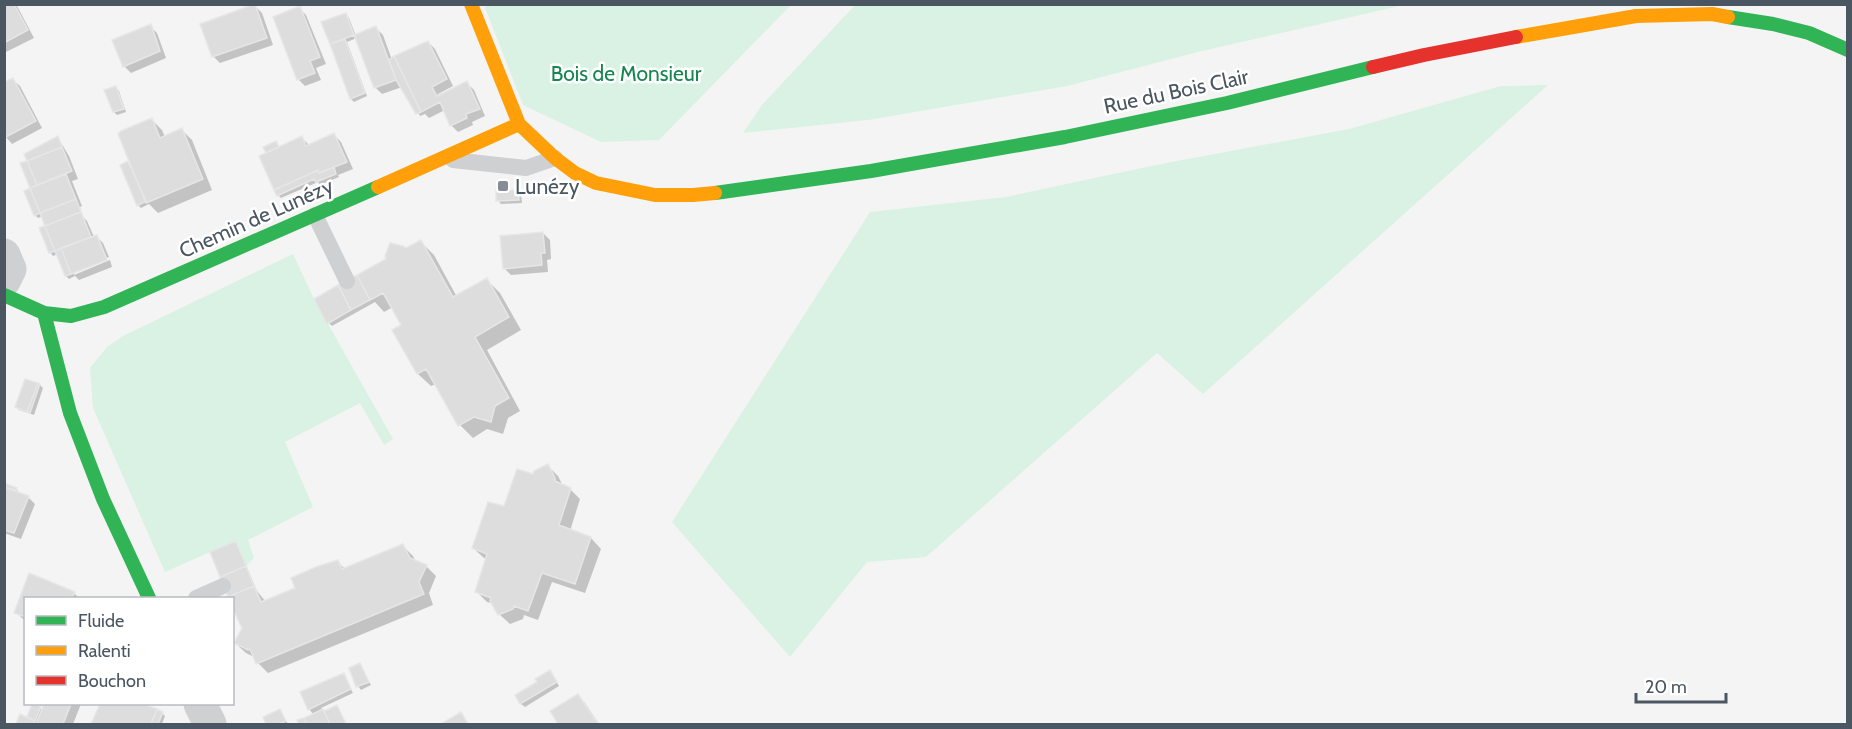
<svg xmlns="http://www.w3.org/2000/svg" width="1852" height="729" viewBox="0 0 1852 729" font-family="Cabin,sans-serif">
<style>
.green{fill:#d9f2e3}
.shadow{fill:#0003}
.building{fill:#ddddde;stroke:#e5e6e7;stroke-width:1.5}
.lines{fill:none;stroke-linecap:round;stroke-linejoin:round}
.lane{stroke:#ced0d2;stroke-width:16}
.street{stroke:#ced0d2;stroke-width:33}
.fast{stroke:#30b455;stroke-width:14}
.slow{stroke:#ff9f0a;stroke-width:14}
.jam{stroke:#e5322d;stroke-width:14}
.poi-dot{fill:#868d94;stroke:#fff;stroke-width:2}
.labels{text-anchor:middle;dominant-baseline:central;stroke-width:5;stroke-linejoin:round;paint-order:stroke}
.park-label{font-size:21px;fill:#17864f;stroke:#fff}
.street-label{font-size:21px;fill:#4a5661;stroke:#fff}
.poi-label{font-size:21px;fill:#4a5661;stroke:#fff;text-anchor:start}
</style>
<rect width="100%" height="100%" fill="#f4f4f4"/>
<path class="green" d="M484 5H791L659 140 601 142 523 105Z
M855 5V4L1404 5 1198 52 1067 86 868 120 743 133 762 105Z
M1548 85 1203 394 1157 353 926 557 867 562 790 657 672 522 870 212 1006 197 1156 165 1349 129 1501 86Z
M293 254 314 299 393 439 384 445 360 403 285 442 313 507 248 540 254 558 246 566 235 541 165 572 93 408 90 368 107 347 123 336Z"/>
<path class="shadow" d="M4 4H16L34 38 4 53Z
M255 6 262 13 273 45 220 63 213 56Z
M299 8 306 15 326 64 316 68 321 80 305 86 298 79Z
M346 15 349 18 356 36 376 28 383 35 392 60 428 42 435 49 453 86 438 94 439 97 467 83 474 90 485 116 472 122 473 125 458 132 451 125 445 110 429 118 425 114 420 116 402 87 382 94 375 87 357 38 347 42 367 96 354 102 351 99 323 23Z
M150 26 157 33 166 58 131 73 124 66Z
M13 80 20 86 42 128 12 144 6 137Z
M116 87 119 91 126 112 117 115 114 112Z
M152 120 162 130 165 137 182 130 192 140 212 190 158 213 149 204 141 208 138 205 128 163 134 169Z
M334 135 341 142 353 169 338 175 339 177 320 185 318 182 281 198 278 195 268 153 275 142 280 148 302 138 310 146Z
M58 138 69 156 78 179 72 181 82 206 80 207 83 217 87 221 94 237 96 236 103 243 109 257 74 271V275L110 260 112 267 79 280 75 276 69 279 66 276 58 254 53 256 50 252 47 227 43 216 38 218 35 215 28 162Z
M518 191 521 194 522 203 501 204 498 200Z
M543 233 550 240 551 259 547 260 548 272 511 275 504 268Z
M421 242 434 255 457 297 487 280 500 293 521 330 487 350 520 411 508 418 503 434 487 429 473 438 460 425 436 384 431 386 418 374 394 330 403 325 393 307 384 312 375 302 332 326 329 323 406 250Z
M26 381 40 385 43 388 34 415 19 410 16 407Z
M548 466 558 476 563 486 570 489 580 499 570 531 591 538 601 549 585 593 552 582 538 620 524 615 523 619 510 624 499 614 494 604 487 602 477 592 487 560 484 558 473 548 505 508 534 476Z
M4 484 16 489 19 492 18 494 28 497 35 504 21 539 4 533Z
M235 543 238 546 257 591 266 602 297 589 337 561 345 569 403 546 413 556 416 562 426 566 436 576 429 593 433 605 268 673 258 663 256 658 246 653 235 643 243 628 232 598H230L212 552Z
M30 575 74 593 79 598H26V620L23 619 16 612Z
M360 665 371 685 361 690 358 686 350 669Z
M343 675 353 693 321 708 325 713 337 707 346 724H300L299 721 314 715 309 709 302 693Z
M553 675 559 686 525 707 521 704 517 695Z
M578 696 585 703 599 724H560L552 711Z
M46 704H81L73 724H18L21 716 28 719 34 705 43 710Z
M102 704H139L162 713 165 716 162 724H93Z
M280 711 288 724H268L265 718Z"/>
<path class="building" d="M4 4H14L28 30 4 43Z
M255 4 267 38 212 57 200 24Z
M300 6 320 57 310 61 315 73 297 80 273 17Z
M346 13 354 35 330 44 321 22Z
M151 24 160 51 123 67 112 40Z
M376 26 396 80 374 88 354 35Z
M345 39 365 93 350 99 330 44Z
M428 41 447 79 432 87 437 96 467 81 480 109 466 114 467 118 450 126 440 102 421 112 394 56Z
M394 56 421 112 416 114 396 80 389 60Z
M13 78 36 121 4 138V82Z
M116 86 124 109 113 112 104 90Z
M152 118 160 138 182 128 203 179 146 203 118 134 121 131Z
M334 133 347 162 319 173 318 170 274 190 259 156 302 136 306 146Z
M58 136 62 147 27 161 24 154Z
M276 141 279 147 266 153 263 147Z
M62 147 72 171 37 185 27 161Z
M27 161 37 185 30 188 20 163Z
M128 161 146 201 137 206 120 165Z
M334 167 336 174 316 182 314 179 277 196 274 190 318 170 319 173Z
M66 174 76 199 40 213 30 188Z
M30 188 40 213 34 216 24 191Z
M496 190H518L519 200 496 201Z
M76 199 81 212 45 226 40 213Z
M81 212 91 237 55 251 45 226Z
M45 226 55 251 49 253 39 228Z
M543 232 545 253H541L542 265 503 269 500 236Z
M97 235 107 260 71 274 61 248Z
M421 240 453 297 487 278 509 317 475 337 509 398 495 406 491 422 474 417 458 426 426 369 417 374 392 330 401 325 383 293 370 300 357 275 386 259 385 256 390 243 403 246 406 248Z
M61 248 71 274 65 276 55 251Z
M357 275 370 300 351 310 338 285Z
M338 285 351 310 327 324 314 299Z
M25 379 38 383 27 412 15 407Z
M38 383 40 384 30 413 27 412Z
M548 464 555 478V481L571 488 559 525 591 537 575 584 542 573 528 611 514 606 513 609 498 615 490 601 491 598 475 592 487 554 472 548 488 502 504 506 517 469 533 474 534 471Z
M4 483 17 488 16 490 4 487Z
M4 487 29 496 14 533 4 530Z
M236 541 246 566 220 577 210 552Z
M403 544 410 558 427 565 419 582 424 594 256 664 250 649 248 650 234 643 242 628 232 607V598H229L228 597 254 586 261 602 295 588 291 578 316 567 338 560 342 569Z
M246 566 254 586 228 597 220 577Z
M29 573 75 592 72 598H26V617L14 613Z
M360 663 369 682 356 687 349 668Z
M550 670 557 682 520 704 515 695 537 682 535 679Z
M344 673 351 689 308 710 300 692Z
M578 694 598 724H558L550 711Z
M32 704 41 706 35 721 27 717Z
M44 704H71L63 724H36Z
M100 704H143L157 709 151 724H91Z
M337 705 346 724H330L324 711Z
M157 709 163 712 158 724H151Z
M280 709 286 721 279 724H266L263 717Z
M323 709 330 724H307L304 718Z
M461 712 468 724H441Z
M20 714 35 721 34 724H16Z
M304 718 307 724H299L297 720Z"/>
<g class="lines">
<path class="lane" d="M453 160 526 168 555 158
M315 215 347 281
M196 598 223 586"/>
<path class="street" d="M4 255 10 269 4 281
M200 704 210 724"/>
<path class="fast" d="M1728 17 1773 24 1809 33 1848 50
M715 193 871 171 1065 137 1227 103 1373 67
M4 295 44 313 71 316 104 307 378 187
M44 313 70 413 103 499 149 598"/>
<path class="slow" d="M471 4 519 124 555 158 575 173 596 183 655 195H693L715 193
M1516 37 1636 16 1712 14 1728 17
M378 187 519 124"/>
<path class="jam" d="M1373 67 1424 55 1516 37"/>
</g>
<rect class="poi-dot" x="497" y="180" width="12" height="12" rx="3"/>
<g class="labels">
<g class="park-label">
<text x="626" y="73">Bois de Monsieur</text>
</g>
<g class="street-label">
<text transform="translate(1176 91) rotate(-12)">Rue du Bois Clair</text>
<text transform="translate(256 218) rotate(-24)">Chemin de Lunézy</text>
</g>
<g class="poi-label">
<text x="515" y="186">Lunézy</text>
</g>
</g>
<rect width="1852" height="729" fill="none" stroke="#4a5661" stroke-width="12"/>
<rect x="24" y="597" width="210" height="108" fill="#ffffff" stroke="#b7bbc0" stroke-width="1.5"/>
<rect x="36" y="616" width="30" height="9" fill="#30b455" stroke="#b7bbc0" stroke-width="1.5"/>
<text x="78" y="627" font-size="18" fill="#4a5661">Fluide</text>
<rect x="36" y="646" width="30" height="9" fill="#ff9f0a" stroke="#b7bbc0" stroke-width="1.5"/>
<text x="78" y="657" font-size="18" fill="#4a5661">Ralenti</text>
<rect x="36" y="676" width="30" height="9" fill="#e5322d" stroke="#b7bbc0" stroke-width="1.5"/>
<text x="78" y="687" font-size="18" fill="#4a5661">Bouchon</text>
<path d="M1636 693v9h90v-9" fill="none" stroke="#4a5661" stroke-width="3"/>
<text x="1645" y="693" font-size="18" fill="#4a5661" stroke="#ffffff" stroke-width="4.5" paint-order="stroke">20 m</text>
</svg>
